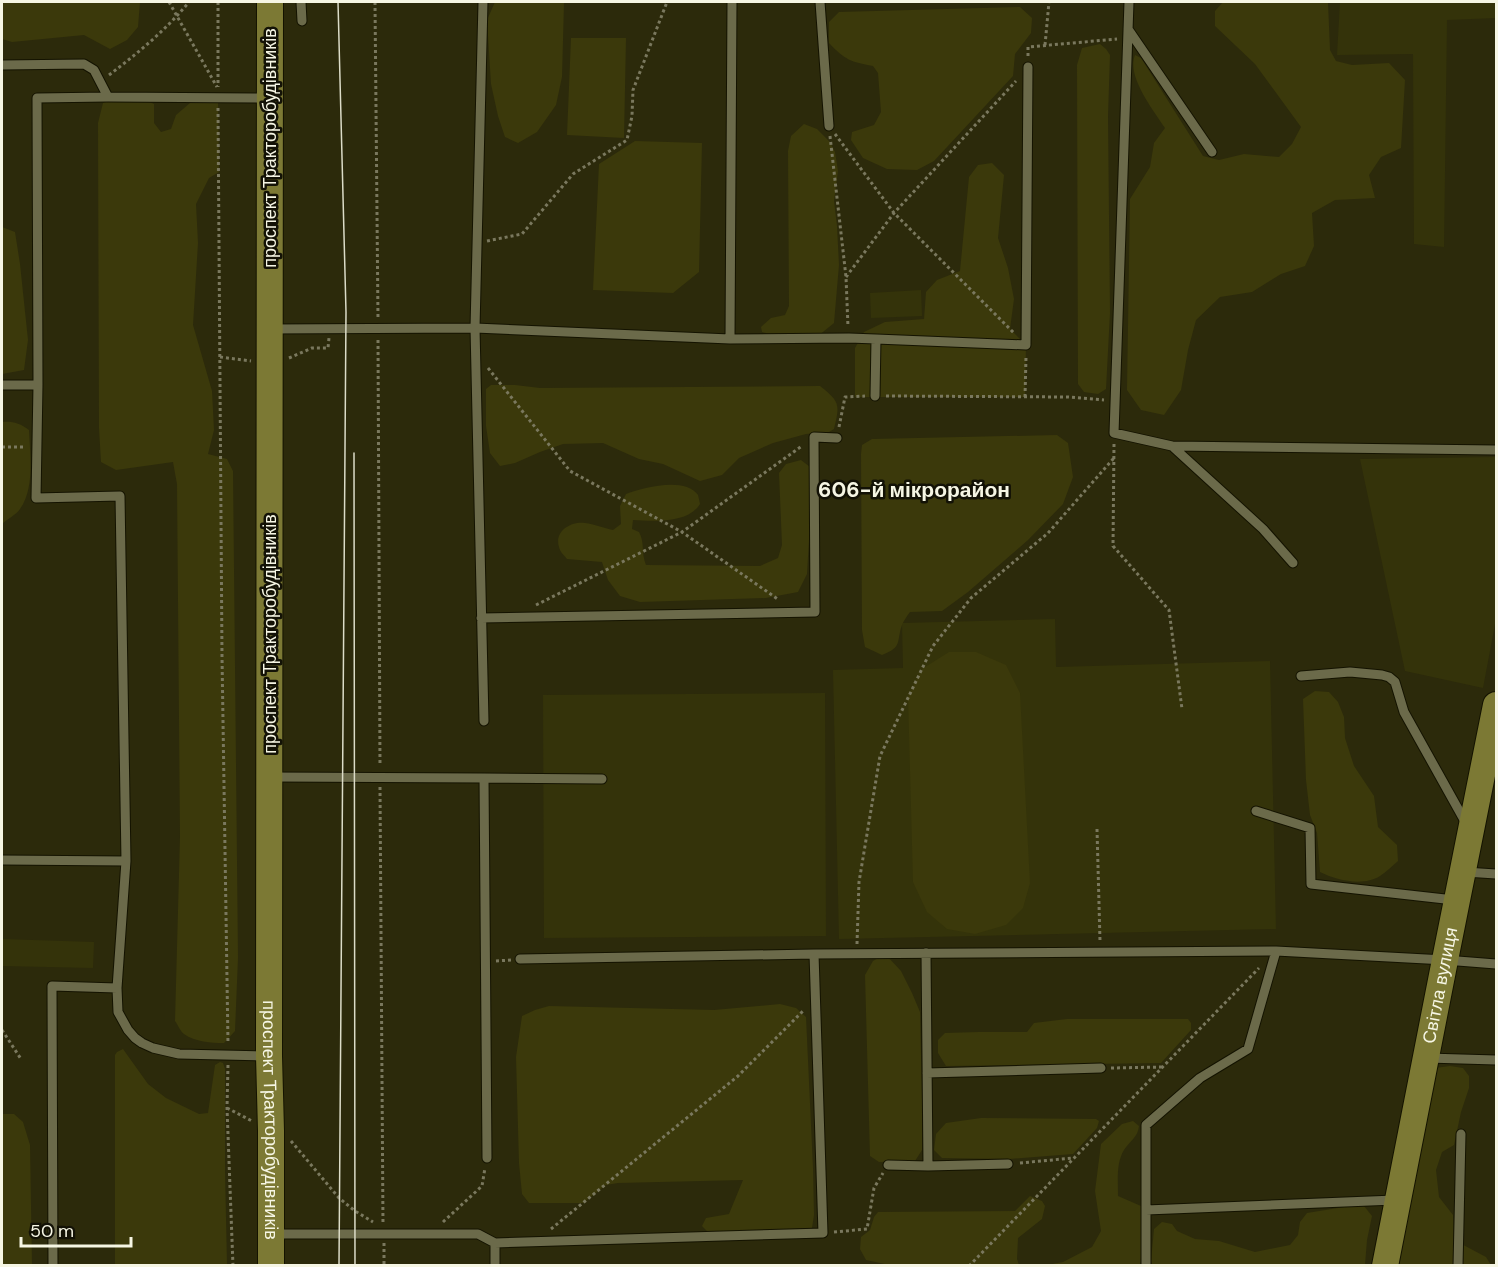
<svg xmlns="http://www.w3.org/2000/svg" width="1498" height="1267" viewBox="0 0 1498 1267" font-family="'DM Sans',sans-serif">
<style>
.built{fill:#34330a}
.green{fill:#3b390b}
.lines{fill:none;stroke-linecap:round;stroke-linejoin:round}
.lane-casing{stroke:#141300;stroke-width:11}
.secondary-casing{stroke:#141300;stroke-width:28}
.path{stroke:#7a785e;stroke-width:3;stroke-dasharray:3 3;stroke-linecap:butt}
.lane{stroke:#6b6a4a;stroke-width:9}
.secondary{stroke:#7c7934;stroke-width:26}
.tram{stroke:#dcdcc8;stroke-width:1.5}
.labels{text-anchor:middle;dominant-baseline:central;stroke-width:5;stroke-linejoin:round;paint-order:stroke}
.street-label{font-size:18px;fill:#f6f6e4;stroke:#131206}
.quarter-label{font-size:21px;font-weight:bold;fill:#f6f6e4;stroke:#131206}
</style>
<rect width="100%" height="100%" fill="#2c2a0b"/>
<path class="built" d="M1340 2H1496V18L1447 20 1444 247 1414 244 1413 54 1337 55Z
M921 290 922 316 871 318 870 293Z
M1496 457V619L1483 688 1405 671 1360 459Z
M1055 619 1056 667 1270 661 1276 929 839 939 833 670 903 668 902 623Z
M825 693 826 936 544 938 543 695Z
M2 939 94 942 93 968 2 966Z"/>
<path class="green" d="M2 2H140L138 27 127 40 110 49 84 35 12 42 2 39Z
M495 2H564V3L562 77 556 105 537 132 518 143 505 137 498 116 491 84 487 20Z
M1223 2H1328L1330 50 1336 61 1352 65 1389 63 1405 80 1401 148 1381 157 1369 175 1375 198 1335 200 1312 213 1314 246 1305 266 1281 274 1252 292 1220 297 1196 320 1188 350 1181 390 1164 415 1141 410 1127 390 1130 199 1150 167 1154 143 1165 128C1154 111 1126 76 1135 55L1141 58 1203 156 1219 160 1244 154 1279 157 1292 144 1301 127 1255 64 1215 26V11Z
M1020 7 1032 18 1031 33 1015 54 1013 76 934 161 917 170 887 169 863 158 851 140 852 132 874 125 881 112 878 73 873 66C851 62 845 60 829 43V22L839 12Z
M571 38H626L624 138 567 135Z
M1100 44 1106 49 1110 55 1108 116 1110 313 1106 389 1098 394 1084 392 1078 384 1077 65 1082 48Z
M218 98 219 172 209 178 196 204 198 243 193 325 212 391 214 430 208 454 227 459 233 471 238 958 235 1031 224 1043C211 1043 195 1042 184 1034 180 1031 178 1025 175 1021L180 837 177 484 173 462 116 470 101 462 99 428 98 123 103 103 110 100H145L154 104V123L161 132 171 129 176 115 190 103Z
M804 124 817 129 830 142 835 152 838 171 834 201 837 226 839 265 834 323 818 336H776L762 332 761 327 771 318 785 315 789 306 788 151 791 136Z
M635 141 702 143 699 272 673 293 593 290 599 164Z
M992 163 1004 175 998 238 1008 268 1014 299 1010 329 1026 345 1025 397H855V348L864 332 885 322 924 319 926 292 937 280 960 271 969 177 978 165Z
M2 227 15 232 20 264 28 340 24 370 2 374Z
M491 385H515L540 388 820 386C840 402 840 404 834 429L829 432 806 434 773 443 739 458 722 475 700 481 663 464 639 459 603 443 563 444 540 452 515 463 500 466 490 453 486 426V389Z
M2 422C12 421 20 423 29 430 30 454 35 488 20 509 16 515 7 519 2 524Z
M1057 435 1068 443 1073 477 1063 504 1028 540 968 592 942 611 910 612C907 616 904 620 902 625 896 642 903 647 882 655L865 647 862 630 861 454 862 445 872 439Z
M801 460 810 467 812 489 807 574 798 592 766 598 640 602 620 596 608 580 602 562 567 559C564 555 560 552 559 547 554 531 571 521 585 523 594 524 604 528 613 530L621 524 620 506 626 494C642 488 685 476 698 495 698 495 700 503 700 504 688 524 653 521 633 520L632 529 639 532C645 543 641 553 646 565L760 566 778 558 782 545 779 473 786 464Z
M949 652H976L1006 665 1020 693 1030 883 1023 908 1006 925 975 934 947 929 927 912 913 882 908 696 922 669Z
M1315 691 1329 692 1338 702 1344 717 1345 738 1354 766 1374 796 1378 827 1397 845 1398 861C1392 866 1386 872 1380 876 1363 887 1336 880 1320 872L1317 833 1310 815 1306 780 1303 699Z
M880 957H888L901 971 912 993 920 1012 922 1099V1150L915 1161 879 1162 870 1156 865 975 873 961Z
M780 1004 796 1008 806 1017 813 1168 814 1215 812 1228 709 1233 702 1226 706 1218 729 1214 743 1180 618 1183 606 1185 583 1203H529L522 1194 519 1163 516 1057 522 1016 535 1010 549 1006 714 1010Z
M1067 1019H1188L1191 1023V1030L1161 1063 946 1066 938 1053V1040L945 1033 979 1032H1027L1034 1023Z
M123 1049 148 1084 166 1098 199 1114 208 1113 215 1065 220 1062 223 1063 225 1069V1170L227 1265H115V1055L117 1052Z
M1450 1066 1463 1068 1469 1076V1088L1461 1112 1454 1145 1442 1152 1436 1170 1439 1197 1453 1215 1454 1240 1486 1257 1491 1265 1393 1266 1435 1068Z
M2 1114H14L23 1122 30 1145 32 1265H2Z
M981 1118 1096 1119 1099 1121 1097 1128 1073 1154 1009 1159 942 1158 934 1150 936 1134 946 1123Z
M1133 1121 1139 1126C1138 1137 1130 1141 1124 1150 1116 1163 1118 1181 1118 1196L1141 1206V1258L1140 1265H1047L1063 1262 1092 1247 1101 1231 1095 1191 1101 1144 1122 1124Z
M1030 1196 1042 1201 1045 1206 1042 1219 1018 1238 1017 1259 1019 1265 894 1266 866 1260 860 1249 861 1237 870 1230 874 1217 878 1212 1015 1211Z
M1364 1206 1372 1216 1367 1240 1365 1265H1152L1151 1261 1154 1229 1162 1222 1172 1224 1177 1231 1195 1239 1219 1241 1255 1252 1290 1245 1298 1235 1300 1222 1307 1213 1344 1207Z"/>
<g class="lines">
<defs>
<path id="lane" d="M301 2 302 21
M483 2 475 328 730 339 849 338 876 339 875 396
M820 2 829 126
M1129 2 1114 433 1172 446
M1128 29 1212 152
M2 65 84 64 94 70 108 97
M270 329 475 328 484 721
M730 339 732 2
M876 339 1026 345 1028 67
M2 385H38L37 98 108 97 267 98
M38 385 36 498 120 496 126 861 117 988 118 1012 128 1030 135 1038 142 1043 153 1048 179 1054 266 1056
M1293 563 1263 529 1172 446 1496 450
M481 618 815 612 814 437 837 438
M1301 676 1350 672 1382 675 1389 677 1395 682 1404 712 1467 825
M272 777 484 778 487 1158
M484 778 602 779
M1256 811 1310 828 1311 884 1454 900
M2 860 126 861
M1465 872 1496 874
M926 953 928 1166 1008 1164
M814 954 1276 951 1445 960 1496 964
M1427 1058 1496 1060
M927 1073 1101 1068
M888 1165 928 1166
M1146 1210 1395 1200
M273 1234H478L495 1243
M53 1266 52 986 117 988
M495 1266V1243L823 1233 814 954 520 959
M1146 1266V1125L1200 1078 1248 1049 1276 951
M1458 1266 1461 1134"/>
<g id="secondary">
<path id="s1" d="M270 2 269 1056 271 1131V1266"/>
<path id="s2" d="M1385 1266 1445 960 1496 705"/>
</g>
</defs>
<use href="#lane" class="lane-casing"/>
<use href="#secondary" class="secondary-casing"/>
<path class="path" d="M169 2 217 87
M218 2V87
M375 2 378 319
M1045 45 1049 2
M1028 56V47L1117 39
M109 75C138 53 166 30 189 2
M218 108 222 656 228 1044
M835 134 894 213 1015 334
M830 136 846 277 848 327
M487 241 522 234 573 174 627 140 632 116 633 90 667 2
M846 277 894 213 1016 81
M378 340 380 766
M220 357 251 361
M289 358 312 348H328L329 338
M488 368 570 471 682 532 779 600
M886 396 1068 397 1104 400
M1025 397 1026 357
M839 427 845 397 865 396
M1114 444 1113 546 1169 610 1182 709
M2 447H26
M536 605 682 532 802 446
M380 787 383 1225
M1097 829 1100 941
M857 944 859 882 880 756 933 646 971 598 1048 533 1114 458
M496 961 511 960
M2 1030 21 1059
M228 1065 227 1108 233 1266
M1111 1068 1163 1067
M227 1108 252 1121
M291 1141 339 1198 355 1211 373 1222
M1020 1163 1073 1158
M443 1222 482 1186 485 1168
M551 1229 738 1076 804 1010
M834 1232 867 1229 874 1188 883 1173
M384 1243V1266
M969 1266 1259 968"/>
<use href="#lane" class="lane"/>
<use href="#secondary" class="secondary"/>
<path class="tram" d="M338 2 346 312 339 1266
M354 453 355 1266"/>
</g>
<g class="labels">
<g class="street-label">
<text transform="translate(270 148) rotate(-90)">проспект Тракторобудівників</text>
<text transform="translate(270 634) rotate(-90)">проспект Тракторобудівників</text>
<text stroke="none"><textPath href="#s2" startOffset="286">Світла вулиця</textPath></text>
<text stroke="none"><textPath href="#s1" startOffset="1118">проспект Тракторобудівників</textPath></text>
</g>
<g class="quarter-label">
<text x="914" y="490">606-й мікрорайон</text>
</g>
</g>
<rect width="1498" height="1267" fill="none" stroke="#f6f6e4" stroke-width="6"/>
<path d="M21 1237v9h110v-9" fill="none" stroke="#f6f6e4" stroke-width="3"/>
<text x="30" y="1237" font-size="18" fill="#f6f6e4" stroke="#131206" stroke-width="4.5" paint-order="stroke">50 m</text>
</svg>
